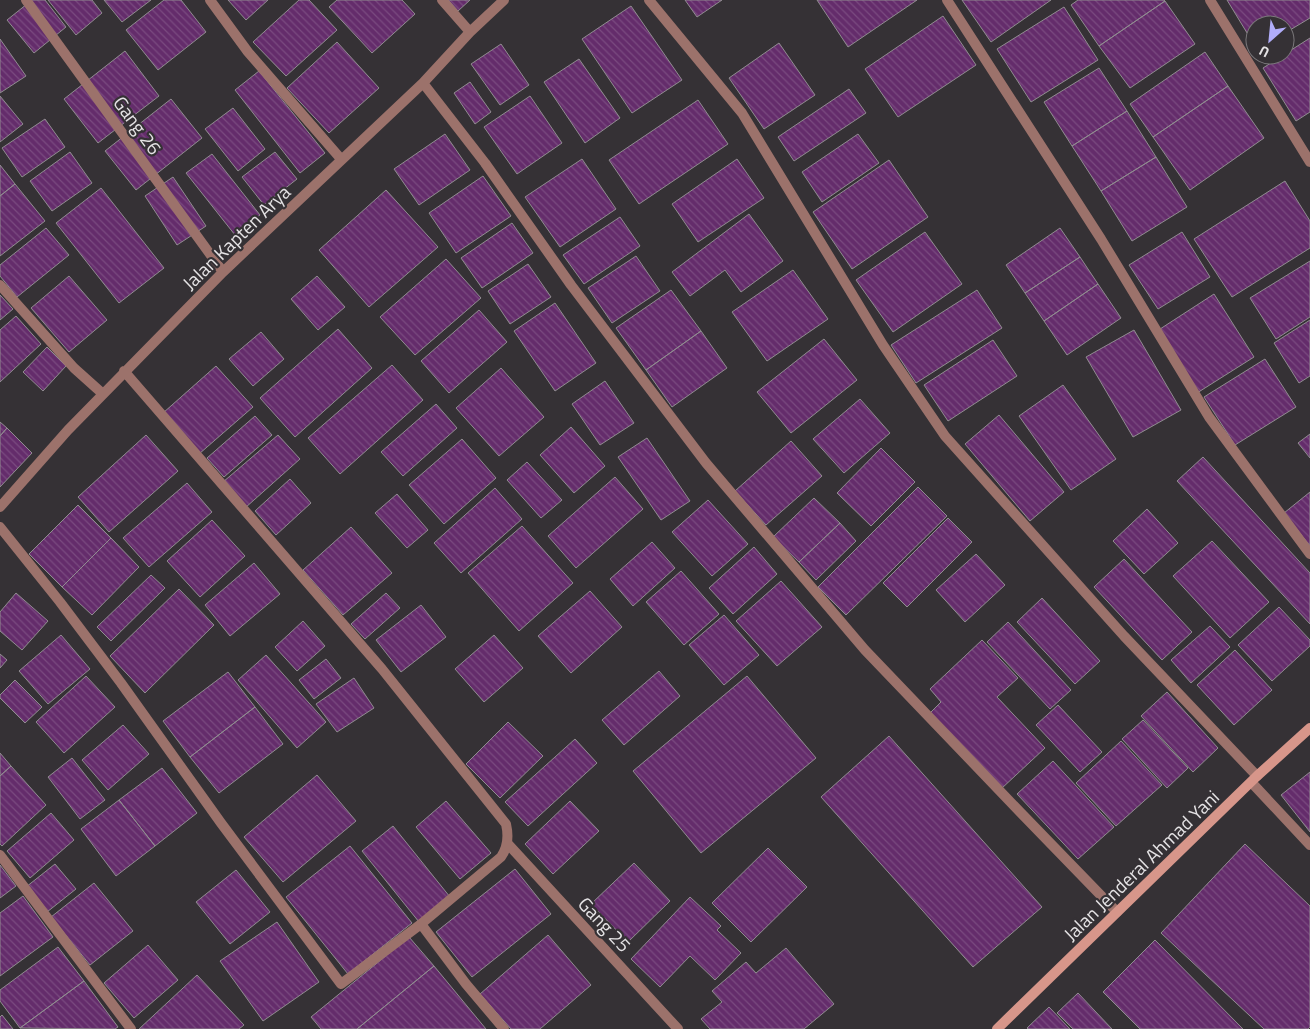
<svg xmlns="http://www.w3.org/2000/svg" width="1310" height="1029" viewBox="0 0 1310 1029" font-family="'Titillium Web',sans-serif">
<style>
.building{fill:url(#building-back-hatch);stroke:#908c90}
.lines{fill:none;stroke-linecap:round;stroke-linejoin:round}
.street{stroke:#9c726b;stroke-width:10}
.secondary{stroke:#d7968a;stroke-width:10}
.labels{text-anchor:middle;dominant-baseline:central;stroke-width:4.5;stroke-linejoin:round;paint-order:stroke}
.street-label{font-size:19px;fill:#e5e3e5;stroke:#353135}
</style>
<defs>
<pattern id="building-back-hatch" width="6" height="6" patternUnits="userSpaceOnUse" patternTransform="scale(1.25)"><rect width="6" height="6" fill="#642c6b"/><path d="M-1 5l2 2M0 0l6 6M5-1l2 2" fill="none" stroke="#7a4a80"/></pattern>
</defs>
<rect width="100%" height="100%" fill="#353135"/>
<path class="building" d="M32 0H45L66 27 34 53 7 20Z
M48 0H92L102 13 76 35Z
M104 0H151L122 22Z
M164 0H181L206 32 158 70 126 30Z
M228 0H268L246 20Z
M299 0H309L337 30 286 76 253 42Z
M337 0H402L415 14 372 53 329 7Z
M448 0H470L458 11Z
M685 0H722L697 17Z
M817 0H917L848 47Z
M962 0H1051L991 42Z
M1078 0H1164L1165 1 1099 46 1071 5Z
M1227 0H1310V18L1285 33V25H1255V46Z
M1165 1 1195 44 1130 88 1099 46Z
M631 6 682 80 632 113 582 39Z
M1064 7 1098 60 1031 102 997 49Z
M943 16 976 65 898 117 865 69Z
M1310 38V112L1296 121 1263 68Z
M0 39 26 76 0 93Z
M337 42 379 88 329 133 287 88Z
M779 43 815 95 764 129 729 78Z
M501 44 529 85 500 105 471 64Z
M125 51 159 96 98 143 64 99Z
M1205 52 1228 86 1153 137 1130 104Z
M579 59 620 118 585 143 544 82Z
M1099 68 1127 111 1072 146 1044 102Z
M259 71 325 153 300 173 235 90Z
M470 82 491 112 475 124 454 93Z
M1228 86 1264 138 1190 190 1153 137Z
M849 89 866 113 794 161 778 137Z
M0 96 23 124 0 142Z
M530 96 562 143 517 174 484 127Z
M171 99 202 138 136 190 105 151Z
M698 100 728 144 639 204 609 160Z
M233 108 265 149 238 171 205 129Z
M1127 111 1156 157 1101 191 1072 146Z
M45 119 65 147 22 177 2 148Z
M445 134 470 170 419 205 394 169Z
M858 134 879 163 822 202 802 172Z
M70 152 92 183 52 211 30 181Z
M275 152 297 179 264 205 242 177Z
M212 154 260 215 235 235 186 173Z
M1156 157 1187 207 1132 241 1101 191Z
M582 159 616 209 560 247 525 197Z
M737 159 764 198 698 242 672 204Z
M889 160 928 217 852 269 813 212Z
M0 165 15 184 0 196Z
M483 176 511 216 456 253 429 213Z
M173 177 206 226 177 245 145 196Z
M1285 181 1310 221V248L1232 297 1194 239Z
M15 184 45 221 0 256V196Z
M101 188 164 268 119 303 56 223Z
M386 190 438 247 369 307 319 250Z
M749 214 783 261 741 292 725 270 690 296 672 272Z
M620 217 640 246 584 284 563 255Z
M512 223 533 253 482 288 461 258Z
M46 228 69 255 17 297 0 276V265Z
M1060 228 1080 257 1025 293 1006 265Z
M925 232 962 284 893 332 856 280Z
M1182 232 1210 277 1158 309 1129 265Z
M636 256 660 291 612 323 588 288Z
M1080 257 1098 284 1044 321 1025 293Z
M446 259 481 298 415 355 380 317Z
M1310 261V317L1276 339 1250 298Z
M528 264 551 297 510 324 488 291Z
M793 270 828 319 767 361 732 312Z
M69 276 107 320 69 352 31 308Z
M317 276 345 307 318 330 291 299Z
M1098 284 1121 318 1067 355 1044 321Z
M671 290 701 331 646 370 616 328Z
M977 290 1002 328 916 383 891 345Z
M1214 294 1254 357 1197 393 1157 331Z
M0 295 13 309 0 320Z
M555 303 596 363 555 391 514 331Z
M479 310 507 342 449 393 421 361Z
M16 316 41 344 0 382V330Z
M1310 320V376L1299 383 1274 343Z
M338 329 372 368 295 437 260 398Z
M1134 330 1181 410 1133 437 1086 357Z
M701 331 727 368 672 407 646 370Z
M261 332 284 359 253 386 229 359Z
M824 339 857 380 791 433 757 392Z
M993 340 1017 376 948 421 924 385Z
M47 347 66 366 43 391 23 372Z
M1265 359 1296 407 1235 445 1204 397Z
M392 365 423 400 340 474 308 438Z
M216 366 253 407 199 454 163 413Z
M501 368 544 417 499 456 456 408Z
M605 381 634 423 600 445 572 404Z
M1063 385 1116 459 1071 490 1019 416Z
M860 399 890 433 844 473 813 439Z
M436 404 457 428 403 476 381 452Z
M999 415 1064 492 1030 521 965 444Z
M255 416 272 435 224 477 207 458Z
M0 422 7 428 0 436Z
M571 427 605 466 574 493 540 455Z
M7 428 32 453 0 487V436Z
M1310 434V458L1298 443Z
M146 435 178 471 109 532 78 497Z
M278 435 300 459 245 508 223 482Z
M647 438 690 501 661 520 618 457Z
M462 439 496 478 444 524 409 485Z
M791 441 822 476 766 525 735 491Z
M881 448 915 482 871 526 837 493Z
M1203 457 1310 573V624L1177 481Z
M527 462 562 500 541 518 507 480Z
M615 477 643 509 576 568 548 536Z
M290 479 311 503 276 535 255 511Z
M187 483 212 512 149 567 123 538Z
M918 487 947 516 846 615 818 587Z
M495 488 522 519 461 573 434 543Z
M1310 492V546L1284 513Z
M397 494 428 530 407 548 375 513Z
M814 498 840 523 799 562 773 537Z
M708 500 748 544 712 576 672 532Z
M78 505 111 538 62 587 29 554Z
M1147 509 1178 543 1144 574 1113 541Z
M948 518 972 542 907 607 883 583Z
M212 520 245 556 200 597 167 561Z
M840 523 856 541 816 580 799 562Z
M522 526 573 583 519 631 468 573Z
M351 527 392 573 343 615 303 570Z
M111 538 139 567 92 615 62 587Z
M1212 541 1269 602 1230 638 1173 576Z
M652 542 675 568 633 606 610 579Z
M754 547 777 574 733 614 709 588Z
M976 554 1005 585 965 622 936 590Z
M1124 559 1192 632 1162 660 1094 587Z
M254 563 280 594 230 636 205 605Z
M681 571 719 614 684 645 646 602Z
M151 575 165 588 111 641 97 627Z
M781 581 822 627 777 666 736 621Z
M179 589 214 625 145 693 110 656Z
M590 591 622 627 571 673 538 636Z
M16 593 48 621 22 650 0 631V612Z
M386 593 400 608 365 639 351 624Z
M1042 598 1100 661 1075 684 1017 622Z
M421 605 446 637 401 672 376 640Z
M1279 607 1310 640V646L1272 681 1238 645Z
M724 615 759 655 724 685 689 645Z
M303 621 325 646 297 671 275 647Z
M1008 622 1071 690 1050 709 987 642Z
M1210 626 1230 647 1191 683 1171 660Z
M61 635 90 669 48 704 19 671Z
M494 635 523 668 484 702 455 669Z
M982 640 1018 678 997 697 1045 748 1001 789 930 713 941 702 930 689Z
M1235 650 1272 690 1234 725 1197 685Z
M0 654 7 660 0 668Z
M266 655 326 722 297 748 238 680Z
M326 659 341 678 314 699 299 680Z
M659 671 680 696 624 745 602 720Z
M228 672 255 707 190 757 163 721Z
M86 676 115 707 64 753 36 722Z
M747 676 816 758 701 853 633 771Z
M354 678 374 708 337 732 316 704Z
M15 680 42 707 25 723 0 698V695Z
M1167 692 1218 748 1193 772 1141 716Z
M1058 705 1102 752 1080 772 1036 725Z
M255 707 283 744 219 793 190 757Z
M1143 720 1188 768 1167 788 1122 739Z
M508 722 543 756 500 798 466 764Z
M123 725 149 754 108 790 82 760Z
M889 736 1042 907 973 967 821 797Z
M575 739 597 763 528 826 505 802Z
M1121 741 1162 785 1116 826 1076 783Z
M0 753 11 766 0 776Z
M72 758 105 800 80 819 48 777Z
M1053 761 1114 827 1078 859 1017 794Z
M11 766 46 805 2 846 0 844V776Z
M162 768 197 813 155 846 119 800Z
M1310 772V832L1281 795Z
M317 775 356 821 283 882 244 837Z
M119 800 155 846 116 876 81 829Z
M446 801 491 853 460 879 416 827Z
M570 801 599 831 553 874 525 844Z
M51 813 74 840 30 878 7 851Z
M393 826 450 897 419 922 362 851Z
M1245 844 1310 906V1027L1308 1029H1264L1161 933Z
M350 846 412 923 348 974 286 897Z
M768 848 807 887 751 942 712 903Z
M634 863 670 901 628 942 591 904Z
M55 864 76 889 47 912 26 887Z
M0 865 16 886 0 898Z
M515 869 551 914 472 977 436 932Z
M236 870 270 912 230 944 196 902Z
M94 883 133 931 90 965 51 917Z
M23 896 53 937 0 976V913Z
M690 897 721 926 717 930 741 953 715 980 690 956 660 987 631 959Z
M277 922 319 982 263 1021 220 961Z
M548 935 591 985 540 1029H511L480 994Z
M409 937 434 966 357 1029H321L311 1017Z
M1155 940 1243 1029H1140L1103 992Z
M148 945 178 980 134 1018 104 983Z
M58 947 84 981 20 1028 0 1001V990Z
M786 948 834 1004 804 1029H710L701 1019 722 1002 712 991 746 962 756 973Z
M434 966 486 1029H357Z
M197 975 244 1025 239 1029H139Z
M84 981 118 1027 115 1029 20 1028Z
M1078 993 1112 1029H1073L1057 1013Z
M1049 1007 1070 1029H1028L1027 1028Z
M2 1015 13 1029H0V1017Z"/>
<g class="lines">
<path class="street" d="M26 0 223 272
M210 0 248 52 341 159
M442 0 470 32
M649 0 742 113 883 345 945 436 1124 636 1257 776
M947 0 1101 239 1209 417 1310 554
M1210 0 1310 162
M423 83 485 163 571 285 706 463 865 650 1021 813 1117 912
M0 285 74 368 103 394
M0 507 68 430 223 272 423 83 470 32 504 0
M0 527 60 602 121 683 221 823 341 984 421 924 501 857C508 847 509 837 506 824L382 669 124 371
M1252 783 1310 845
M507 843 678 1029
M0 855 131 1029
M421 924 466 984 504 1029"/>
<path class="secondary" d="M997 1029 1257 776 1310 728"/>
</g>
<g class="labels">
<g class="street-label">
<text transform="translate(138 125) rotate(54)">Gang 26</text>
<text transform="translate(236 237) rotate(-44)">Jalan Kapten Arya</text>
<text transform="translate(1141 865) rotate(-44)">Jalan Jenderal Ahmad Yani</text>
<text transform="translate(605 924) rotate(47)">Gang 25</text>
</g>
</g>
<g transform="translate(1270 40) rotate(207)"><circle r="24" fill="#353135" stroke="#7b787b"/>
<path d="M0-4L9 19L0 12L-9 19Z" fill="#b1adfa"/>
<text y="-8" font-size="14" font-weight="bold" text-anchor="middle" fill="#e5e3e5">U</text>
</g>
</svg>
